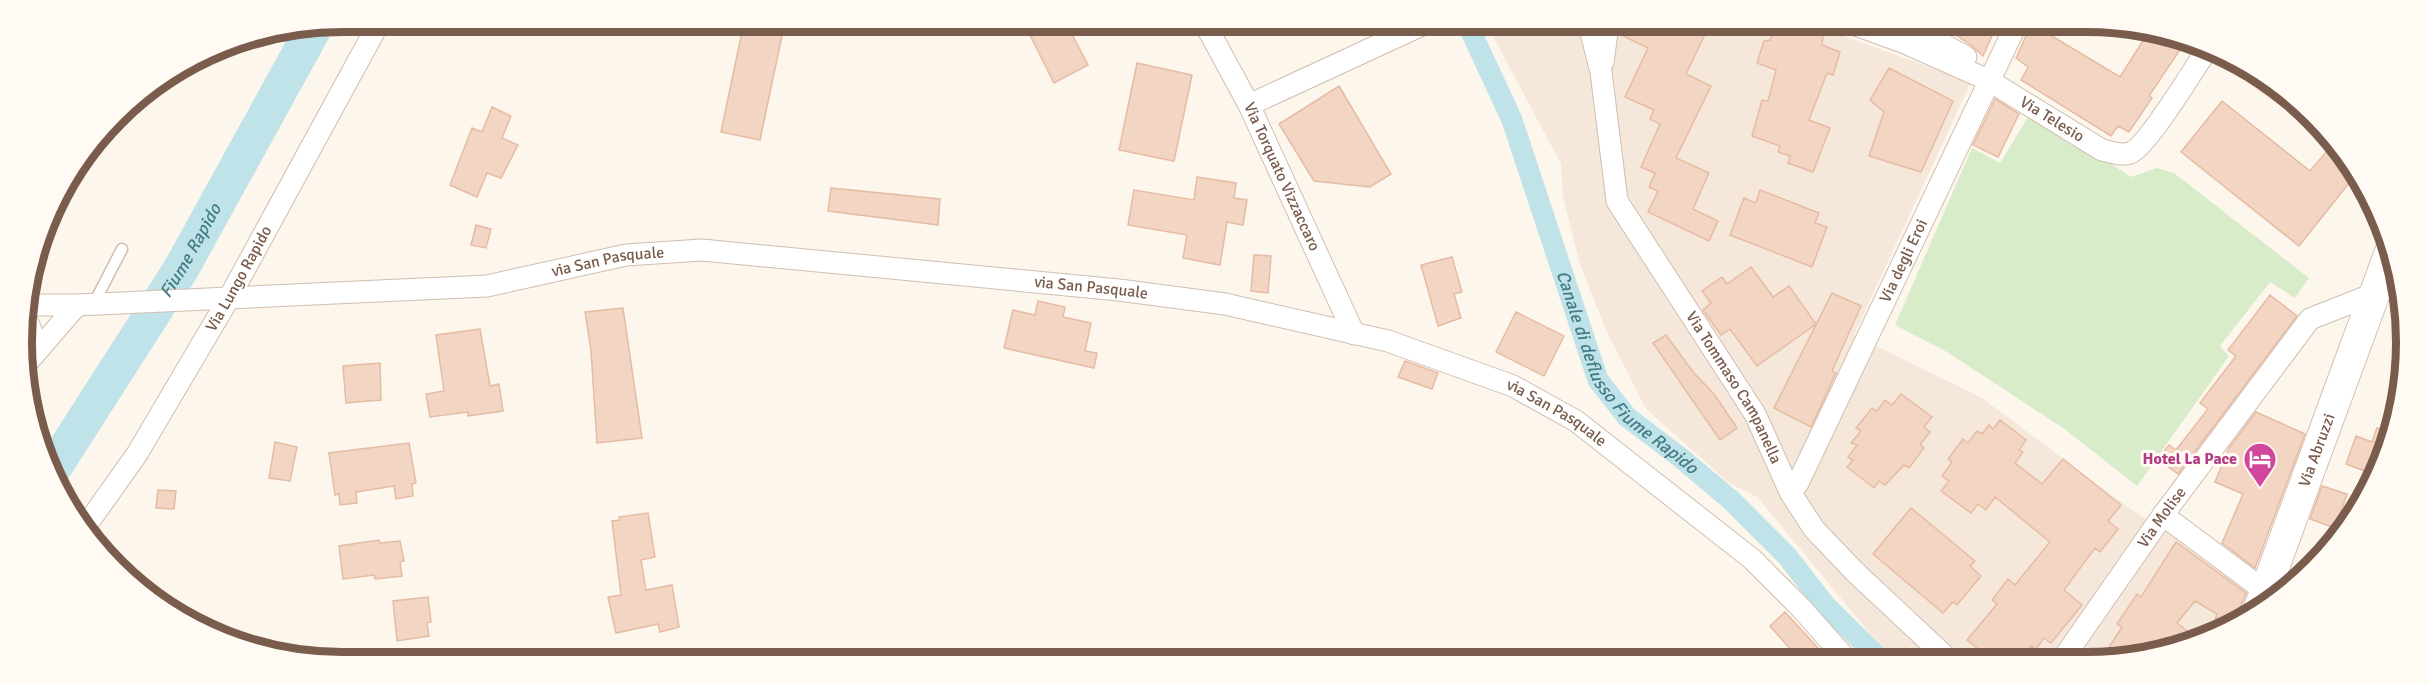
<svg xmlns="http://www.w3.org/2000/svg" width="2428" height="684" viewBox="0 0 2428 684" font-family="Signika,sans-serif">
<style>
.residential{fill:#f5e8da}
.green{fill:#d8ecc9}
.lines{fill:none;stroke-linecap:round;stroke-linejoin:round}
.canal{stroke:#bfe3e8;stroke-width:21}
.river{stroke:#bfe3e8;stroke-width:36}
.building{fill:#f3d5c3;stroke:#e6bba3;stroke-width:1.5}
.service-casing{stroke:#d1beb0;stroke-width:13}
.minor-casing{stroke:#d1beb0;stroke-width:23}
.secondary-casing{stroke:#d6c0b0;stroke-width:32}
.service{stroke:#fff;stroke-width:10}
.minor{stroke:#fff;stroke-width:21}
.secondary{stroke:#fff;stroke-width:30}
.labels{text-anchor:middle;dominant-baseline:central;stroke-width:6;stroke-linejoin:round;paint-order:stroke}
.street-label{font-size:16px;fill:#7a5c4d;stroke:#fffaf3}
.hotel-label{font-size:16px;font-weight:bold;fill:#b23c85;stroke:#fffaf3;text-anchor:end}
.water-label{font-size:18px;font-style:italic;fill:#437c86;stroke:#fffaf3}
.rim{fill:none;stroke:#7a5c4d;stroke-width:8}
</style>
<rect width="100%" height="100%" fill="#fdf6ec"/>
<path class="residential" d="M1487 25 1816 26 1971 82 1854 335 1982 398 2129 508 2253 588 2241 620 2228 630 2128 660H1892L1757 497 1729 483 1646 409 1605 328 1580 264 1563 197 1561 164Z"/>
<path class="green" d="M2031 112 2131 177 2157 168 2174 173 2309 278 2295 298 2270 282 2220 346 2229 356 2137 486 2063 428 1947 352 1895 325 1972 148 2000 163Z"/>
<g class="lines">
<path class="canal" id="s1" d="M1468 25 1512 120 1598 380 1627 417 1681 458 1732 501 1787 556 1825 605 1881 660"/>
<path class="river" id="s2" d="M53 469 181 269 315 26"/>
</g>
<path class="building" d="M744 22H766L784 26 760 140 721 132Z
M1024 23H1066L1088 65 1054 83Z
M1628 25 1709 26 1686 74 1711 86 1676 158 1709 173 1693 209 1718 221 1709 241 1648 212 1658 191 1649 187 1655 173 1641 167 1660 124 1650 119 1654 110 1625 97 1648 48 1623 36Z
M1775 26H1794L1823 36 1822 45 1840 52 1833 75 1827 73 1809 120 1830 128 1813 172 1788 163 1790 156 1778 152 1780 146 1752 136 1762 100 1768 101 1776 70 1757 63 1764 41 1770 40Z
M1943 26 1984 27H1996L1983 56 1972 46Z
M2030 27H2037L2120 77 2151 28 2185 42 2149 96 2152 98 2129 132 2118 126 2111 136 2021 80 2028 67 2016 58Z
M2229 60 2264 75 2292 102 2286 109 2226 65Z
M1137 63 1192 75 1174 161 1119 150Z
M1889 68 1953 101 1921 172 1869 156 1884 112 1870 100Z
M1339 86 1391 174 1370 187 1314 181 1279 124Z
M1995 99 2019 114 1998 157 1973 145Z
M2222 101 2310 171 2333 144 2353 163 2357 173 2299 246 2181 152Z
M492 107 511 116 502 138 518 145 501 178 487 173 477 197 450 185 472 128 482 132Z
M1197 177 1236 183 1234 198 1247 200 1243 225 1227 222 1220 265 1183 258 1187 235 1128 225 1134 190 1194 200Z
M831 188 940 199 938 225 828 211Z
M1760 190 1819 213 1815 223 1827 227 1812 267 1730 235 1744 198 1756 203Z
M476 225 491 229 486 248 471 245Z
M1254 255 1271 256 1268 293 1251 291Z
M1452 257 1462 292 1454 294 1461 318 1438 326 1421 265Z
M1751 267 1773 297 1789 286 1816 324 1757 366 1730 329 1721 335 1703 310 1711 303 1702 291 1722 277 1727 284Z
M1832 293 1861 306 1832 371 1836 373 1811 427 1774 408Z
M2270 295 2297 316 2178 474 2158 459 2169 445 2176 450 2208 409 2200 403 2236 356 2228 350Z
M1038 301 1065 307 1063 317 1091 323 1085 351 1097 353 1094 368 1004 348 1013 310 1035 315Z
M623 308 642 438 597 443 591 350 585 312Z
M1516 312 1564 336 1544 376 1496 352Z
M480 329 490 386 499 384 503 411 468 416V412L430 417 426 394 444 391 436 335Z
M1666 335 1693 372 1714 394 1737 428 1720 440 1653 343Z
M1405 361 1438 373 1432 389 1398 377Z
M380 363 381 400 346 403 343 366Z
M1901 394 1932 417 1924 427 1930 432 1920 445 1924 448 1909 468 1904 465 1885 485 1879 481 1874 488 1847 467 1853 460 1848 457 1857 445 1851 443 1861 431 1856 428 1872 408 1877 411 1885 400 1892 405Z
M2256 412 2305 434 2255 568 2222 543 2243 494 2215 482 2229 448Z
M2000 420 2026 440 2019 450 2023 452 2015 463 2042 484 2063 459 2121 505 2108 521 2118 529 2100 552 2095 548 2064 590 2082 605 2051 643 2044 638 2036 649 2031 646 2020 660H1992L1967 640 1997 604 1992 600 2008 579 2015 585 2050 542 1995 497 1986 510 1978 504 1971 513 1941 491 1949 481 1942 476 1952 462 1948 459 1963 439 1968 443 1977 431 1982 434 1989 425 1993 429Z
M2377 428 2391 433 2378 471 2369 467 2367 472 2346 464 2356 436 2372 442Z
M275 442 297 447 290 481 269 478Z
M409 443 416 483 412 484 413 496 396 499 394 486 356 492 357 503 340 505 339 494 335 495 329 453Z
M2322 486 2347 494 2335 528 2310 519Z
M158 490 176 491 174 509 156 508Z
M1911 508 1975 561 1970 566 1981 576 1957 605 1953 602 1943 613 1873 554Z
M648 513 655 557 641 560 646 590 672 585 679 627 660 632 658 624 616 633 608 597 621 595 612 521 620 520 619 517Z
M379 540 380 543 400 541 404 561 400 562 402 576 375 579 374 575 343 579 339 546Z
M2176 542 2246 593 2233 626 2209 636 2217 614 2195 601 2177 623 2197 639 2128 660H2101L2122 627 2117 624 2137 594 2141 597Z
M428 597 431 622 427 623 429 636 397 641 393 601Z
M1785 612 1829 660H1801L1791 650 1770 626Z"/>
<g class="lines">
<defs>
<path id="service" d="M94 303 122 249"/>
<g id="minor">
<path id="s3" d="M1205 24 1249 105 1354 334"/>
<path id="s4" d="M1589 25 1601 72 1617 201 1755 414 1790 492 1814 529 1855 572 1949 660"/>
<path id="s5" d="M1858 26 1905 43 1988 80 2102 150C2111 152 2121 156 2130 153 2146 148 2194 69 2206 51"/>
<path d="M1910 26 1966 57"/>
<path d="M1603 62 1608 25"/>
<path d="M1249 105 1422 25"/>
<path id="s6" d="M26 305H77L487 286 626 255 702 250 1119 290 1225 304 1388 341 1513 386 1576 421 1752 559 1801 608 1847 660"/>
<path d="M23 315C32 328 36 341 33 356"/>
<path d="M26 364 77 305"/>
<path id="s7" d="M1790 492 1798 483 2015 27"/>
<path d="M2163 515 2265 591"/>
<path id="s8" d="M83 530 137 454 229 298 380 21"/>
<path id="s9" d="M2062 660 2163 515 2310 319 2401 283"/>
</g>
<g id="secondary">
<path id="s10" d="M2259 608 2390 252"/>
</g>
</defs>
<use href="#service" class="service-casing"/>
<use href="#minor" class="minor-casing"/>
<use href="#secondary" class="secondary-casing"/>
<use href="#service" class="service"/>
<use href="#minor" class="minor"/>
<use href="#secondary" class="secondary"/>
</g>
<defs>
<symbol id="hotel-pin" viewBox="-11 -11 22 30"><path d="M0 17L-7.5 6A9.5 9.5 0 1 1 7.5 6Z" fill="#d1479c" stroke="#fffaf3"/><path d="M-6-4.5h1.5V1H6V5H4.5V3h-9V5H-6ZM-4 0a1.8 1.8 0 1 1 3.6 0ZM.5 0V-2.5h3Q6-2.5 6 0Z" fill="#fff"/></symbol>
</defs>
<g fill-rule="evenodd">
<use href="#hotel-pin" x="2241" y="440" width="38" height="52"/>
</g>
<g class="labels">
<g class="street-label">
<text stroke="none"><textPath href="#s5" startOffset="216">Via Telesio</textPath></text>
<text stroke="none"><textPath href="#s3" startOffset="171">Via Torquato Vizzaccaro</textPath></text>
<text stroke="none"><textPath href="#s7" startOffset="258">Via degli Eroi</textPath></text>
<text stroke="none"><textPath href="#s6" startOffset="585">via San Pasquale</textPath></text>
<text stroke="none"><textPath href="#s8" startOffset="296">Via Lungo Rapido</textPath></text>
<text stroke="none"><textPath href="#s6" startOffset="1071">via San Pasquale</textPath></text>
<text stroke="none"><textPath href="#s4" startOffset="399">Via Tommaso Campanella</textPath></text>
<text stroke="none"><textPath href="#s6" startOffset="1557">via San Pasquale</textPath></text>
<text stroke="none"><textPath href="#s10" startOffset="168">Via Abruzzi</textPath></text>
<text stroke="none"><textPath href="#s9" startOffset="174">Via Molise</textPath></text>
</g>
<g class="hotel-label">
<text x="2237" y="459">Hotel La Pace</text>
</g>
<g class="water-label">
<text stroke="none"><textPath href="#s2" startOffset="258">Fiume Rapido</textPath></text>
<text stroke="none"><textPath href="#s1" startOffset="388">Canale di deflusso Fiume Rapido</textPath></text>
</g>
</g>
<path d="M0 0H2428V684H0ZM342 32H2086A310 310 0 0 1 2396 342V342A310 310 0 0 1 2086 652H342A310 310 0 0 1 32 342V342A310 310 0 0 1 342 32Z" fill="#fffaf3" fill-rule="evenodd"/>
<path class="rim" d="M342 32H2086A310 310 0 0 1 2396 342V342A310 310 0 0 1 2086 652H342A310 310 0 0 1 32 342V342A310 310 0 0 1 342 32Z"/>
</svg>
